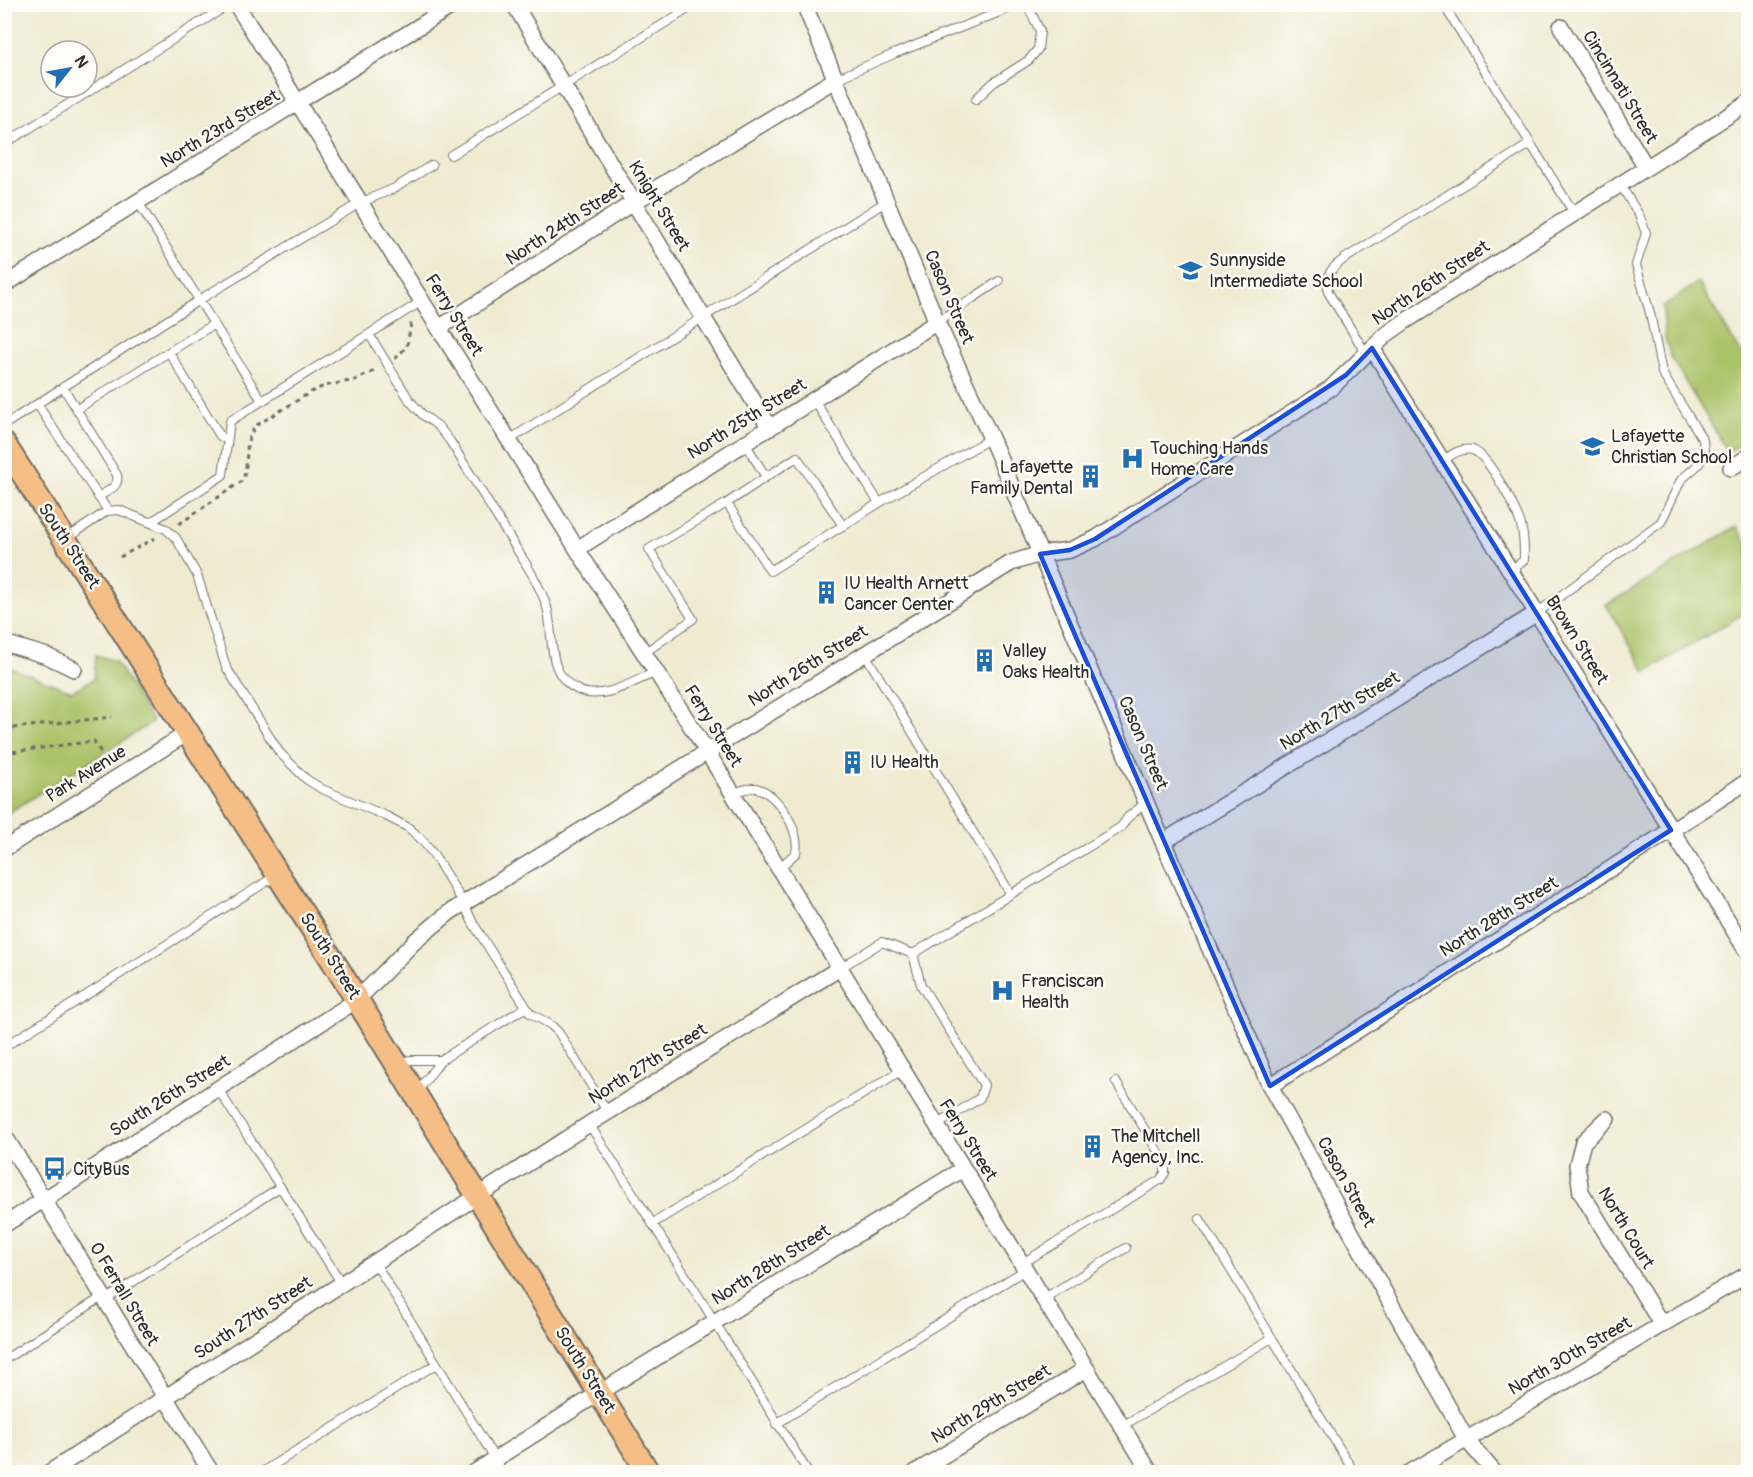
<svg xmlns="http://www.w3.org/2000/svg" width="1753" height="1477" viewBox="0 0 1753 1477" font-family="Pangolin,sans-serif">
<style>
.green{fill:#aac267;stroke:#6a7649;stroke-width:1.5}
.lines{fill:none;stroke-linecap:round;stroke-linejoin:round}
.service-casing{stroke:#706e65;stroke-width:10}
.minor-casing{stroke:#706e65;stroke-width:18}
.primary-casing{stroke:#706e65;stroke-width:26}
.path{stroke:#706e65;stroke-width:3;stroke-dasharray:4.5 4.5;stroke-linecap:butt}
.service{stroke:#fff;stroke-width:8}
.minor{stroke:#fff;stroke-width:15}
.primary{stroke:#f6be87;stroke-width:22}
.marked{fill:#1d4ed8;fill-opacity:0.2;stroke:#1d4ed8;stroke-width:4.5;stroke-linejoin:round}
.labels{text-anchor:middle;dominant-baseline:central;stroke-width:5;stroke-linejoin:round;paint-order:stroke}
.street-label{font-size:18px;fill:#2b2b2b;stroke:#fdfcf7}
.poi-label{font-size:18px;fill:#2b2b2b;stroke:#fdfcf7;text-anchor:start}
</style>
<rect width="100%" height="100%" fill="#fdfcf7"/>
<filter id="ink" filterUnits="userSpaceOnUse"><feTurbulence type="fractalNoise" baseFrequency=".0167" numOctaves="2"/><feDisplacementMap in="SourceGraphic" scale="12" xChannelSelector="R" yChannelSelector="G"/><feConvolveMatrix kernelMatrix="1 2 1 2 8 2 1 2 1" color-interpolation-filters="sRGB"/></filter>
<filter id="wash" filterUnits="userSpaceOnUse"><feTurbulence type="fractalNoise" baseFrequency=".008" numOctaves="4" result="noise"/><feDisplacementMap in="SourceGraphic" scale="24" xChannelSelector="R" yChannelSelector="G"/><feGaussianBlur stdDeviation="1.35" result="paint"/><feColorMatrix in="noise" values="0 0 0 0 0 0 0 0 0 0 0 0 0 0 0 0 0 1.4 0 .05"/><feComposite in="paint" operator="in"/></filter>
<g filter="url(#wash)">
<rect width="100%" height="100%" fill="#f0ead1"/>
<path class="green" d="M1698 282 1748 365V439L1728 452 1671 358 1665 338 1663 307Z
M1737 526 1748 546V611L1646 672 1606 605Z
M96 655 115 661 153 722 5 815V666L72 691 94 679Z"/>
</g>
<g filter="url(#ink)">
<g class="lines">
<defs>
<path id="service" d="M1443 4 1574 213
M836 79 896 53 1020 4
M976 99 993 83 1029 60 1038 49 1040 31 1027 4
M4 144 230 4
M451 155 696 4
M138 202 262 401
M937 322 999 281
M369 334 410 401 423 415 438 426 450 441C470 473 489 504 508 535 522 558 537 579 546 604 556 633 543 673 578 690 602 702 634 681 656 672
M169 352 220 436 226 439
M1367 355 1328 292C1327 273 1329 270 1344 259L1530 144
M63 387 117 475C120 487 107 491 98 497
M37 404 199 300 360 203 395 188 432 165
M77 409 214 324
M4 425 37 404 108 511
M509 440 887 201
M745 443 766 477 727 503 770 571 879 503 814 400
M1442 461C1450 456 1461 447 1472 450 1487 453 1513 504 1519 519 1524 532 1524 546 1524 560L1510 571
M766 477 797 457 843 526
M879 503 991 438
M151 522 223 475 230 421 422 301
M66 539 107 511 119 510 166 529 176 538 197 575 226 667 279 752 306 779 322 789 386 816 409 828 422 840 434 855 464 904 473 923 530 1013 551 1025 559 1033 608 1113
M1537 613 1661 522 1681 480 1699 464 1704 451 1703 440 1662 373 1650 313 1636 265 1646 233 1640 217 1620 184
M644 653 693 619 649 549 727 503
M865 654 1010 893
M733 793C740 791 748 787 756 788 778 793 801 831 796 853L778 869
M913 954 921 985 984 1085 980 1098 937 1125
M840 968 882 942 913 954 1121 827 1128 817 1146 803
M4 1047 277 875
M441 1060 526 1007
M398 1062 412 1060H441L418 1091
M218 1089 342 1284
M589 1124 706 1308 808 1472
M652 1224 902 1070
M375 1263 503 1472
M1021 1264 1160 1180 1165 1173V1163L1116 1082
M1043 1299 1126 1248
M105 1300 280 1187
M1272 1338 1354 1472
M4 1360 102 1297
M776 1424 1025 1270
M1122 1426 1272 1338 1200 1219
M262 1472 436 1364"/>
<path id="minor" d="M236 4 577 549 698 737 1150 1472
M514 4 770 428
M804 4 937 322 991 438 1163 842 1270 1086 1466 1439 1494 1472
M1561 27 1646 167
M4 285 455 4
M439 328 634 202 836 79
M1372 348 1748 953
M1731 468 1748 457
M577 549 937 322
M4 643 47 656 74 669
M1163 842 1537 613
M4 849 189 732
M1270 1086 1748 781
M1607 1119 1583 1142 1577 1165 1581 1192 1662 1325
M4 1135 211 1472
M4 1225 357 1000 415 941 450 912 1011 563 1040 554 1070 550 1095 539 1331 388 1387 334 1404 322 1748 103
M50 1472 589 1124 840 968
M475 1472 599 1393 963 1169
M916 1472 1086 1369
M1411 1472 1748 1274"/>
<path id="primary" d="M4 444 338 969 648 1472"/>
</defs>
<use href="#service" class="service-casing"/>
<use href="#minor" class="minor-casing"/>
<use href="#primary" class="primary-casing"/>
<path class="path" d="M395 359 407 346 411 323
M179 524 242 481C251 463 241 440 257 425L311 392 324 386 355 380 377 370
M120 557 155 538
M4 729 112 717
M4 753 94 741 103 756"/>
<use href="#service" class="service"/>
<use href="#minor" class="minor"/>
<use href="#primary" class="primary"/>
</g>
</g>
<path class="marked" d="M1372 348 1671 830 1270 1086 1040 554 1070 550 1095 539 1346 375Z"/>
<defs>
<symbol id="school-bare" viewBox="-9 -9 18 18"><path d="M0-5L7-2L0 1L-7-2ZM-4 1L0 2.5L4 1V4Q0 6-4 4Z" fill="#1f6fb2" stroke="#fdfcf7" stroke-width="2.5" paint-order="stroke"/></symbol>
<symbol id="hospital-bare" viewBox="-9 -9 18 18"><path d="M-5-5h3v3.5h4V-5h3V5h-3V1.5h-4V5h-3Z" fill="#1f6fb2" stroke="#fdfcf7" stroke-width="2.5" paint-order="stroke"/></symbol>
<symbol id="building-bare" viewBox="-9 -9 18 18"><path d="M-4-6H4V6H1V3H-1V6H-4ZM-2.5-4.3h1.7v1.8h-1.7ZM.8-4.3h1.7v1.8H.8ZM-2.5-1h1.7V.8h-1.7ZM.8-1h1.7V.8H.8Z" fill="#1f6fb2" stroke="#fdfcf7" stroke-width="2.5" paint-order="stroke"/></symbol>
<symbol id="bus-bare" viewBox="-9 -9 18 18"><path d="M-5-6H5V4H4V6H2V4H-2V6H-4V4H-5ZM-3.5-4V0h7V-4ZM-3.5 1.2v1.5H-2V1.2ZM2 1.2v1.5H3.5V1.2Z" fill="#1f6fb2" stroke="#fdfcf7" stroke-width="2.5" paint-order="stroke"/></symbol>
</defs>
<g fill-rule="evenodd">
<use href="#school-bare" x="1174" y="254" width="33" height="33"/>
<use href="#school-bare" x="1576" y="430" width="33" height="33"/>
<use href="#hospital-bare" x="1116" y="442" width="33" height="33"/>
<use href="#building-bare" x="1074" y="460" width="33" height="33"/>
<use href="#building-bare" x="810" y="576" width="33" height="33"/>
<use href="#building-bare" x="968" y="644" width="33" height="33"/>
<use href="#building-bare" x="836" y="746" width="33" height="33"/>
<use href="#hospital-bare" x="986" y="974" width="33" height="33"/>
<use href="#building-bare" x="1076" y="1130" width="33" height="33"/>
<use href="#bus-bare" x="38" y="1152" width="33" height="33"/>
</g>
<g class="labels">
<g class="street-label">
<text transform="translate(1620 87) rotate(59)">Cincinnati Street</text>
<text transform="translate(220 129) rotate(-31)">North 23rd Street</text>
<text transform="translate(659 206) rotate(59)">Knight Street</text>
<text transform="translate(565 224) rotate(-33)">North 24th Street</text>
<text transform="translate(1431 283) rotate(-34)">North 26th Street</text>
<text transform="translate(949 297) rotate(67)">Cason Street</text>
<text transform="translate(454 315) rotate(58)">Ferry Street</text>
<text transform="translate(747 419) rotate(-32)">North 25th Street</text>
<text transform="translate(69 546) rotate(57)">South Street</text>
<text transform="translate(1577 640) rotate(58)">Brown Street</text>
<text transform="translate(808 666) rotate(-32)">North 26th Street</text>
<text transform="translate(1340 711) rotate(-31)">North 27th Street</text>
<text transform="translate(713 726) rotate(58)">Ferry Street</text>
<text transform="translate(1143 743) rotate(67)">Cason Street</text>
<text transform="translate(86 774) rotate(-32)">Park Avenue</text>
<text transform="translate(1499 917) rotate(-32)">North 28th Street</text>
<text transform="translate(330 956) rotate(58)">South Street</text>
<text transform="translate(648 1064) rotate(-32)">North 27th Street</text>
<text transform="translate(170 1096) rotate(-32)">South 26th Street</text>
<text transform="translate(968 1140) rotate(58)">Ferry Street</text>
<text transform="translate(1346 1182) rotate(61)">Cason Street</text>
<text transform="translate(1626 1228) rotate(59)">North Court</text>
<text transform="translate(771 1265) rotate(-32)">North 28th Street</text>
<text transform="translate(124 1294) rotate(59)">O Ferrall Street</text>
<text transform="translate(253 1318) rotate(-33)">South 27th Street</text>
<text transform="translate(1570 1356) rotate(-30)">North 30th Street</text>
<text transform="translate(585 1370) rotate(58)">South Street</text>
<text transform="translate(991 1404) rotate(-31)">North 29th Street</text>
</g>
<g class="poi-label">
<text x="1209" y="260">Sunnyside<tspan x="1209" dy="21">Intermediate School</tspan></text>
<text x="1611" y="436">Lafayette<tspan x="1611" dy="21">Christian School</tspan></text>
<text x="1150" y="448">Touching Hands<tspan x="1150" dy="21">Home Care</tspan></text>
<text x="1073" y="467" text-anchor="end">Lafayette<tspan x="1073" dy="21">Family Dental</tspan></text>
<text x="844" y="583">IU Health Arnett<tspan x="844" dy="21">Cancer Center</tspan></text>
<text x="1002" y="651">Valley<tspan x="1002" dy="21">Oaks Health</tspan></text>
<text x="870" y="762">IU Health</text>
<text x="1021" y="981">Franciscan<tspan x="1021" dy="21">Health</tspan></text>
<text x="1111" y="1136">The Mitchell<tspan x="1111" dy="21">Agency, Inc.</tspan></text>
<text x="73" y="1169">CityBus</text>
</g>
</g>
<rect width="1753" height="1477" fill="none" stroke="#fdfcf7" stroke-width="24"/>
<g transform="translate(69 69) rotate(59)"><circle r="28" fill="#fdfcf7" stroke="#a9a8a5" stroke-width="1.5"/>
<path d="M0-4.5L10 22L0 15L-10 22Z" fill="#1f6fb2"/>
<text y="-9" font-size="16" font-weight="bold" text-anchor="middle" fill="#2b2b2b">N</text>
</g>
</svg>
